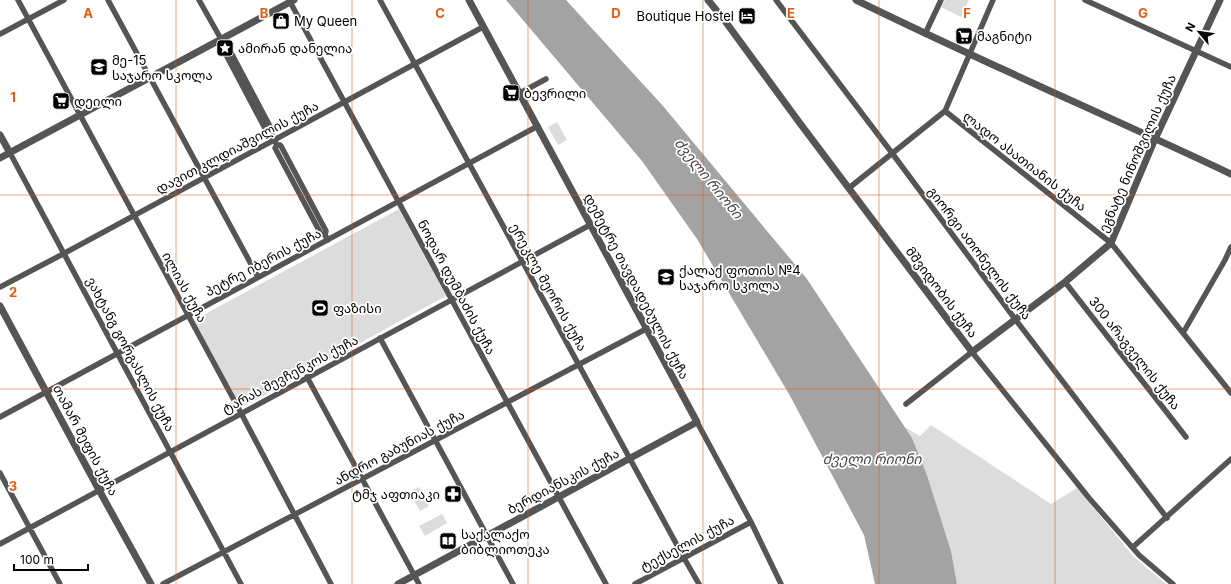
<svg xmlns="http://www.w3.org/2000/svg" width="1231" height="584" viewBox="0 0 1231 584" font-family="Inter,'Noto Sans Georgian',sans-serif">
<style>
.green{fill:#dcdcdc}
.water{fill:#a3a3a3}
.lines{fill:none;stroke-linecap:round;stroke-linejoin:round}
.minor{stroke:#555;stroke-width:5.5}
.tertiary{stroke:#555;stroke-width:7}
.grid{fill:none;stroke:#e8590c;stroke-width:1;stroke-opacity:0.55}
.labels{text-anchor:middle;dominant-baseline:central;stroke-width:3.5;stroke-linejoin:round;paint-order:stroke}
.poi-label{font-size:13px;fill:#000;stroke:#fff;text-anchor:start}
.street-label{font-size:13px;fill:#000;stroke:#fff}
.water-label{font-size:14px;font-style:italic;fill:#444;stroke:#fff}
.grid-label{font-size:13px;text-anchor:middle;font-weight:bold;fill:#e8590c;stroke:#fff;stroke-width:3.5;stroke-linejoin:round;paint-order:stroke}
</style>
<rect width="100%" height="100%" fill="#fff"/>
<path class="green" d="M945 0H969L961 17 941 7Z
M557 122 567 140 558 145 548 127Z
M399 209 446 296 241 408 194 320Z
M931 425 1051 504 1077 488 1134 557 1166 584H957L951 551 927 475 912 438 905 427 920 436Z
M419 487 429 506 420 511 409 492Z
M442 514 447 523 425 536 419 526Z"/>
<path class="water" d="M506 0H566L663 106 807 279 912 438 927 475 951 551 957 584H875L864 535 789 394 697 239 642 161Z"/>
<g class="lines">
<path class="minor" d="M18 0 241 413 331 584
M108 0 258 277
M199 0 221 39 223 45 222 47 223 49 268 134 271 135 277 145 275 148 321 234 325 235 328 240
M289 0 606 584
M380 0 684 558 699 584
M776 0 892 153 1015 319 1167 518
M1085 0 1231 67
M0 34 64 0
M925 34 941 0
M223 45H227L273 132 271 135
M520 93 546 79
M945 111 1111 243 1231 393
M277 145H280L281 146 326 231 325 235
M10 153 241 584
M849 188 945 111 993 0
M1065 282 1186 437
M0 287 63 254 483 27
M1183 333 1225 260 1231 247
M380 338 513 584
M307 377 419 584
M906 404 972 352 1089 498 1139 555 1173 584
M0 417 538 126
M697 422 751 522 781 584
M0 473 60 584
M0 544 590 225
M1133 547 1231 459
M163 584 646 329
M635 584 751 522"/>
<path class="tertiary" d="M708 0 725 21 799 122 972 352 1065 282 1111 243 1155 139 1220 0
M856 0C980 61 1106 115 1231 174
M0 135 10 153
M0 158 294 0
M0 306 99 490 151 584
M398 584 697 422 469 0"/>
</g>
<path class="grid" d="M176 0V584M352 0V584M528 0V584M703 0V584M879 0V584M1055 0V584M0 195H1231M0 389H1231"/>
<defs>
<symbol id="hotel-square" viewBox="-11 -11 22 22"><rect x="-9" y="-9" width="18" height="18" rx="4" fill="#000" stroke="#fff"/><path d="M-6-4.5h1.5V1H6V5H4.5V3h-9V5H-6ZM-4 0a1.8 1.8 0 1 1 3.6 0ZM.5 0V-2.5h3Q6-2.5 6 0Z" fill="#fff"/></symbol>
<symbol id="shop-square" viewBox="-11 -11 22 22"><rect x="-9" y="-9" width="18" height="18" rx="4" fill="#000" stroke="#fff"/><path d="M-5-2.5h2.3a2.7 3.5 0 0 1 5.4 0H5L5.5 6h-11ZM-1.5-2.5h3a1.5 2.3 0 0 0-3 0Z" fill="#fff"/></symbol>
<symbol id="supermarket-square" viewBox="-11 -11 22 22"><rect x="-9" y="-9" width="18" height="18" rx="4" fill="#000" stroke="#fff"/><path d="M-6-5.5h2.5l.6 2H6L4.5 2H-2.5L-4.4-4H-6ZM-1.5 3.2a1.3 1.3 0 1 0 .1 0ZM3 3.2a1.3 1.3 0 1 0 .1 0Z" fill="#fff"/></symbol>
<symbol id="sight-square" viewBox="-11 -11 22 22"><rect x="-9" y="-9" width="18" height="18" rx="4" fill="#000" stroke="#fff"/><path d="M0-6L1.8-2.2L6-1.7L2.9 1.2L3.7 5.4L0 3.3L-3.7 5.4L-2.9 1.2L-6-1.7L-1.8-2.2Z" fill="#fff"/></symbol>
<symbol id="school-square" viewBox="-11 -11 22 22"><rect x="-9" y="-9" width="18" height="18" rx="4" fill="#000" stroke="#fff"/><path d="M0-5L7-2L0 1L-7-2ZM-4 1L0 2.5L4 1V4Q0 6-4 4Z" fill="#fff"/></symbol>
<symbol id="stadium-square" viewBox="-11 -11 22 22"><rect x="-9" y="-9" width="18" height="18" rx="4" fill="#000" stroke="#fff"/><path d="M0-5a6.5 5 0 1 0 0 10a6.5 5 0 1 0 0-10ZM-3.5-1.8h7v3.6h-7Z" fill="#fff"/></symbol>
<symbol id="pharmacy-square" viewBox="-11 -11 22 22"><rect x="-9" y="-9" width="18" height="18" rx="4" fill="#000" stroke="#fff"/><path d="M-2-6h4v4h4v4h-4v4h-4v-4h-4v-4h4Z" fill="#fff"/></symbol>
<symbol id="library-square" viewBox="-11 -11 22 22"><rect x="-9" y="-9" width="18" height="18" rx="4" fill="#000" stroke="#fff"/><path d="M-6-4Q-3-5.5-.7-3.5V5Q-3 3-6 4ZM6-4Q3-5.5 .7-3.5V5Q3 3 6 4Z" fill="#fff"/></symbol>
</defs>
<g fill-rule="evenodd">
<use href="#hotel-square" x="737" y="6" width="20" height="20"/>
<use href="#shop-square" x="271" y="11" width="20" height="20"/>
<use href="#supermarket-square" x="954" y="26" width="20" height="20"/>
<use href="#sight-square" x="215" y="38" width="20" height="20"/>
<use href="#school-square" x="89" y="57" width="20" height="20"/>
<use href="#supermarket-square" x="501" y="83" width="20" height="20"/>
<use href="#supermarket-square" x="51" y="91" width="20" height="20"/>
<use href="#school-square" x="656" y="267" width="20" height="20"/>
<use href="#stadium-square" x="310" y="298" width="20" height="20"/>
<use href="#pharmacy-square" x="443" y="484" width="20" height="20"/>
<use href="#library-square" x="438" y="531" width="20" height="20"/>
</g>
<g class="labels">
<g class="poi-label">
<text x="734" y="16" text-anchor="end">Boutique Hostel</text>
<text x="294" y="21">My Queen</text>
<text x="977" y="36">მაგნიტი</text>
<text x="238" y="48">ამირან დანელია</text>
<text x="112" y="60">მე-15<tspan x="112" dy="15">საჯარო სკოლა</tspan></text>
<text x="524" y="93">ბევრილი</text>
<text x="74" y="101">დეილი</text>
<text x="679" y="270">ქალაქ ფოთის №4<tspan x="679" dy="15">საჯარო სკოლა</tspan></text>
<text x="333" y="308">ფაზისი</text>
<text x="440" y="494" text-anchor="end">ტმჯ აფთიაკი</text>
<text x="461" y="534">საქალაქო<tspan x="461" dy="15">ბიბლიოთეკა</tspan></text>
</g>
<g class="street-label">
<text transform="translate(237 147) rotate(-28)">დავით კლდიაშვილის ქუჩა</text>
<text transform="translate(1137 153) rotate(-66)">ეგნატე ნინოშვილის ქუჩა</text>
<text transform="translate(1025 161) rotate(38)">ლადო ასათიანის ქუჩა</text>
<text transform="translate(980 253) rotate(53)">გიორგი ათონელის ქუჩა</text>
<text transform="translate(263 262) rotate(-28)">პეტრე იბერის ქუჩა</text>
<text transform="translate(637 286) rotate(62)">დემეტრე თავდადებულის ქუჩა</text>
<text transform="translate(185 287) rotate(61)">ილიას ქუჩა</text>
<text transform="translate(457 287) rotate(62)">ნოდარ დუმბაძის ქუჩა</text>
<text transform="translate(549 287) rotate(61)">ერეკლე მეორის ქუჩა</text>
<text transform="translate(942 292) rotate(53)">მშვიდობის ქუჩა</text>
<text transform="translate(1135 353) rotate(52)">300 არაგველის ქუჩა</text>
<text transform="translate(131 354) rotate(62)">ვახტანგ გორგასლის ქუჩა</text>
<text transform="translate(290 374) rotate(-28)">ტარას შევჩენკოს ქუჩა</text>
<text transform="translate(86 440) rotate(62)">თამარ მეფის ქუჩა</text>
<text transform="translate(399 447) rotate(-28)">ანდრო გაბუნიას ქუჩა</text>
<text transform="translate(563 481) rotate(-28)">ბერდიანსკის ქუჩა</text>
<text transform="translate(687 543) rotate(-28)">ტექსელის ქუჩა</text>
</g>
<g class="water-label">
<text transform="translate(709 178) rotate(51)">ძველი რიონი</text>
<text x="872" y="458">ძველი რიონი</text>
</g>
</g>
<g class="grid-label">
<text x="88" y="18">A</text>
<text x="264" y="18">B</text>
<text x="440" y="18">C</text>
<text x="616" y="18">D</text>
<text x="791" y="18">E</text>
<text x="967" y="18">F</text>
<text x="1143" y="18">G</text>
<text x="13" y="102">1</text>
<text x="13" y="297">2</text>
<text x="13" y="491">3</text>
</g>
<g transform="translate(1199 32) rotate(299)" stroke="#ffffff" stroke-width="3" paint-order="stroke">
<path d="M0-3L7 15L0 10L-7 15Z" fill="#000000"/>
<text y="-6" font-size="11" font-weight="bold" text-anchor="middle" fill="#000000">N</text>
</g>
<path d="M14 564v6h74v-6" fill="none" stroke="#000000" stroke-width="2"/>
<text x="20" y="564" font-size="12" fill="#000000" stroke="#ffffff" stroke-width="3" paint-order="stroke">100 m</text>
</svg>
